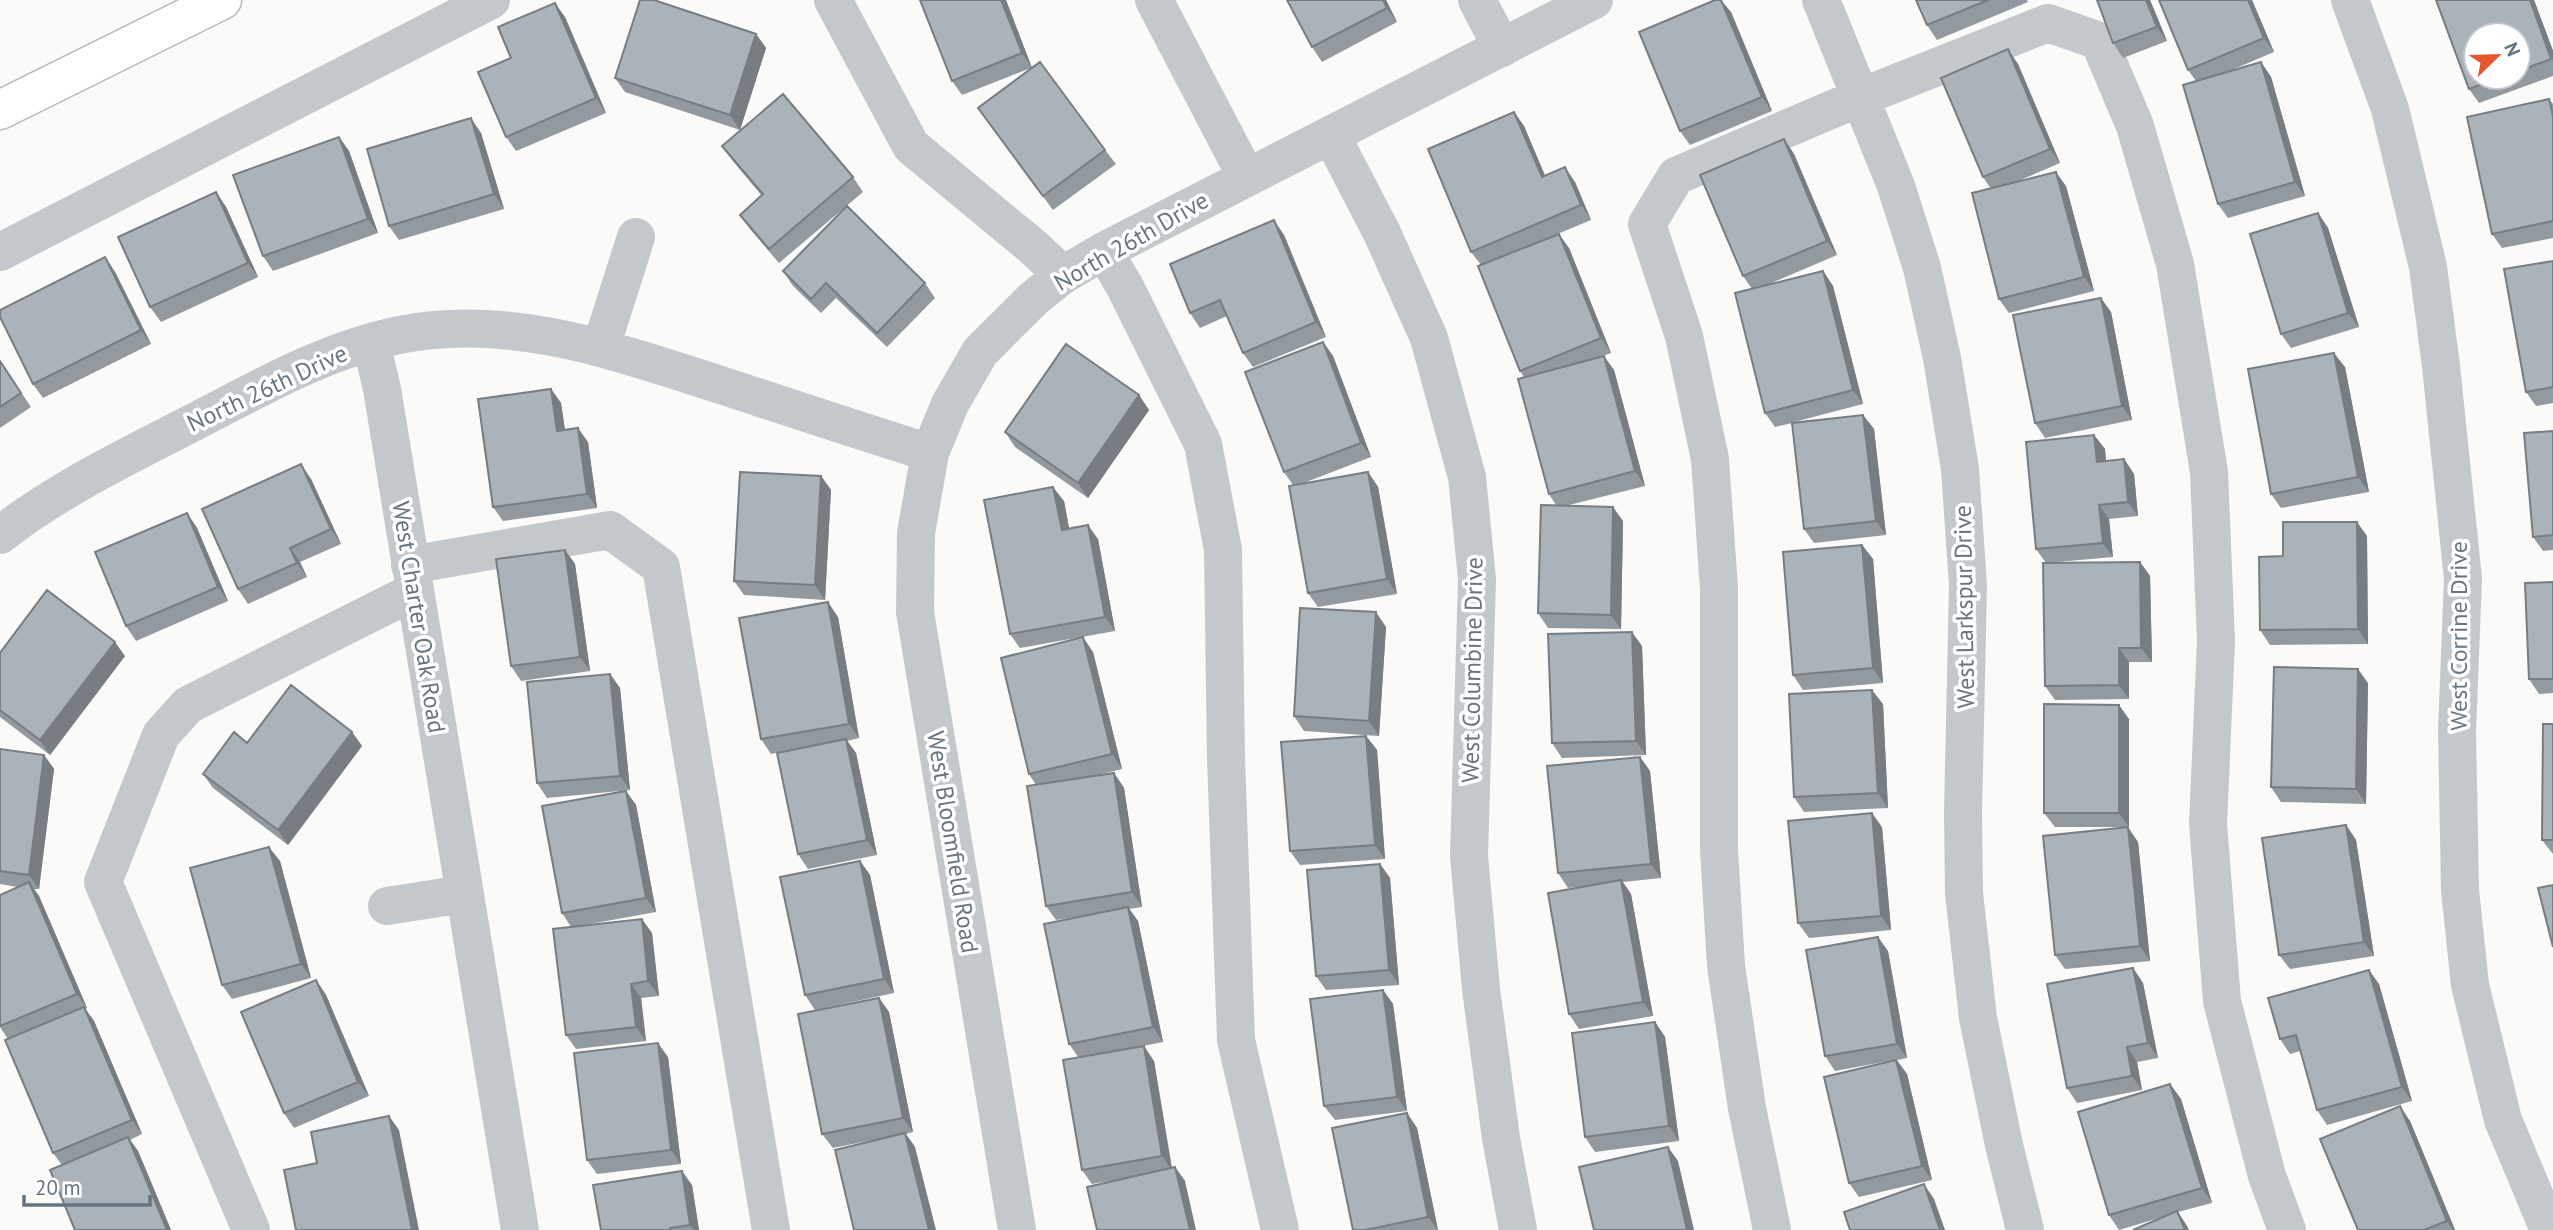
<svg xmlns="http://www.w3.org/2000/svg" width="2553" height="1230" viewBox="0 0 2553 1230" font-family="'PT Sans',sans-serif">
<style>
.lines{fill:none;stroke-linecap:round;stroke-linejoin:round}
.major-casing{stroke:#b5babe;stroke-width:41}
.minor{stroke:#c3c8cc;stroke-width:38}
.major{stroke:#fff;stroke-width:38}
.wall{fill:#929a9f;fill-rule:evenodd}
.shaded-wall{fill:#777d82}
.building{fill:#aab3b9;stroke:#777d82;stroke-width:2}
.labels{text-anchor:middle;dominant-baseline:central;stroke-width:7;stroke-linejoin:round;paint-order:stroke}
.street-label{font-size:24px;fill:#657683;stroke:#fff}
</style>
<rect width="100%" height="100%" fill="#fafaf8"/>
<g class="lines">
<defs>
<path id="major" d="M0 110 222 0"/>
</defs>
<use href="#major" class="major-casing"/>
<path class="minor" d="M833 0 911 146 1033 247 1063 275
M1154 0 1246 176
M1477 0 1502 48
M1821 0 1896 186 1922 268 1942 358 1960 469 1968 585 1963 814 1964 893 1978 1018 2004 1145 2025 1230
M2350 0 2390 109 2428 267 2441 366 2463 579 2457 731 2460 890 2470 985 2503 1120 2549 1230
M1331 135 1382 233 1429 338 1467 477 1477 579 1469 856 1481 989 1501 1138 1518 1230
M1104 251 1125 287 1203 444 1223 550 1226 758 1236 1040 1280 1230
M0 252 491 0
M371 342 382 389 520 1230
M601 347 636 237
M0 535C60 488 129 456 196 421 262 387 326 350 399 335 510 312 620 353 724 386 793 409 861 431 930 453
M410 565 610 530 661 567 771 1230
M387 906 464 894
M251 1230 103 882 161 735 188 705 415 591
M1017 1230 915 612 916 533 930 453 950 404 980 352 1033 299 1063 275 1104 251 1594 0
M1772 1230 1747 1108 1726 966 1719 850V589L1710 459 1684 336 1647 224 1676 176 1861 97 2048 23 2099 41 2135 126 2175 264 2209 472 2216 641 2208 824 2222 1001 2267 1176 2287 1230"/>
<use href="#major" class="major"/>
</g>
<path class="wall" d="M1006 0 1032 68 1105 150 1116 164 1053 210 978 108 1031 68 962 95 952 81Z
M1287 0H1386L1397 22 1322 62 1312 47Z
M1916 0H2027L2028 2 1937 40 1927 25Z
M2150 0 2167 41 2123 58 2113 43Z
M2159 0H2252L2274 52 2227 72 2261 62 2271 77 2305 196 2228 218 2218 204 2196 81 2188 70Z
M2436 0H2534L2553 51V76L2479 103 2469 89ZM2476 35H2518V77H2476Z
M1731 12 1772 111 1690 145 1680 131Z
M565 17 606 113 516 151 506 137 511 58Z
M756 34 766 48 740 130 625 92 615 78Z
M2018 64 2060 163 2016 182 2066 186 2094 291 2009 313 1999 299 1991 189 1983 177Z
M2549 99 2553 104V238L2502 248 2492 234Z
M1514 112 1524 126 1545 176 1575 182 1591 220 1543 240 1569 248 1611 353 1600 357 1614 370 1645 486 1569 505 1623 521 1621 629 1548 628 1538 613 1556 505 1549 494 1524 377 1520 371 1481 265 1471 252Z
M481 133 504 209 399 240 389 226Z
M339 137 349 151 378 233 273 271 263 256Z
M1784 139 1794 154 1837 255 1762 287 1823 271 1833 286 1863 404 1794 422 1863 415 1874 429 1886 535 1814 543 1804 529 1792 423 1775 427 1765 413 1752 289 1743 276Z
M722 146 853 177 863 192 779 263 750 229 740 215 762 196 732 160Z
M216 192 226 207 258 277 161 322 150 307Z
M2318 213 2328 228 2359 327 2291 348 2281 334Z
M1284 235 1326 337 1253 367 1243 353 1227 316 1200 328 1190 313Z
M105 257 115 272 151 344 43 398 33 384Z
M2553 261V403L2536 406 2526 392Z
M783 271 925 283 935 298 887 347 836 298 821 313 793 286Z
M2111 312 2132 420 2045 438 2035 423Z
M1323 342 1333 356 1371 457 1301 484 1368 472 1378 487 1397 594 1318 607 1308 593 1293 485 1284 472Z
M0 361 31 407 0 428Z
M2345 367 2369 492 2281 508 2271 494Z
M551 389 561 403 565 430 588 442 597 508 503 521 493 507Z
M1139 395 1149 410 1088 498 1015 447 1005 432Z
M2553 431V550L2543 551 2533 537Z
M2094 435 2105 449 2106 461 2124 459 2134 474 2138 516 2109 519 2113 557 2046 563 2036 549Z
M821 476 831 490 825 600 744 595 734 581Z
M311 479 341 544 300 562 307 577 248 604 238 589Z
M1064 501 1069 528 1098 539 1115 631 1020 648 1010 634Z
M187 513 197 528 228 601 136 641 126 626Z
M2367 536 2368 644 2270 645 2260 630 2283 556Z
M1862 545 1873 559 1883 683 1803 690 1793 675Z
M565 550 575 564 590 671 521 681 511 666Z
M2140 562 2150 576 2152 662H2129V699L2055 700 2045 686Z
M2553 582V693L2539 694 2529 679Z
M838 617 859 738 847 741 856 753 877 855 808 869 798 854 780 752 771 754 761 739Z
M1386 627 1379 736 1304 731 1294 716Z
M1642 646 1646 755 1562 758 1552 743Z
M1093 652 1122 769 1085 778 1114 773 1124 788 1142 907 1129 909 1138 921 1163 1042 1118 1051 1154 1061 1172 1168 1175 1167 1185 1181 1126 1178 1092 1184 1082 1170 1079 1058 1069 1044 1082 916 1056 920 1046 906 1036 785 1029 774Z
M0 653 125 656 50 755 0 717Z
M610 674 620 688 630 790 547 798 537 783Z
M2368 683 2366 804 2281 802 2271 787Z
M1883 704 1888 808 1804 812 1794 797Z
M2129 719V827H2055L2044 813Z
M2553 724V854L2542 840Z
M352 732 362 746 288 845 213 788 203 774 247 743Z
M1366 736 1377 750 1385 859 1300 865 1290 851Z
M0 749 44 755 54 769 39 889H34L39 896 87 1008 85 1009 94 1021 142 1134 130 1140 138 1151 171 1230H75L62 1165 53 1153 8 1039 0 1027V895L18 887 0 884Z
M1640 757 1650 771 1661 878 1623 882 1631 894 1653 1016 1579 1029 1569 1014 1589 886 1568 888 1558 873Z
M626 791 636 805 656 912 584 925 652 933 659 996 641 998 646 1041 576 1049 566 1035 571 927 562 913Z
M2346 825 2356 840 2374 956 2290 969 2279 955Z
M1882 827 1891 930 1809 938 1798 923Z
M2138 842 2150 961 2065 969 2055 955Z
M280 861 311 978 232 999 222 985Z
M860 861 870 875 894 993 815 1010 805 995Z
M1380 864 1390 878 1399 985 1326 990 1316 976Z
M1888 951 1907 1058 1897 1060 1907 1074 1932 1180 1859 1197 1849 1183 1894 1060 1835 1071 1825 1056Z
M2133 968 2143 983 2158 1058 2137 1062 2142 1090 2077 1103 2067 1088Z
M316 980 326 995 369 1096 294 1128 284 1113Z
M2379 984 2412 1101 2327 1125 2317 1110 2300 1051 2290 1054 2280 1039Z
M1383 990 1393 1004 1407 1111 1335 1120 1324 1106Z
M879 998 889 1012 913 1132 906 1134 915 1147 878 1139 833 1148 822 1134Z
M1655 1022 1665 1037 1679 1141 1595 1152 1585 1137Z
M668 1057 681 1164 597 1174 587 1160Z
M2170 1084 2181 1099 2212 1203 2178 1212 2187 1226 2166 1216 2119 1230 2109 1215Z
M1407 1113 1417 1128 1438 1230H1353Z
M2410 1121 2455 1230H2358Z
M692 1185 699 1230H601Z"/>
<path class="shaded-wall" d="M1001 0H1006L1032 68 1022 53Z
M1383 0H1386L1397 22 1387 8Z
M1721 0 1731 12 1772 111 1762 97Z
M2146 0H2150L2167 41 2157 27Z
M2248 0H2252L2274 52 2264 38Z
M2530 0H2534L2553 51V61Z
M555 3 565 17 606 113 596 98Z
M756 34 766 48 740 130 730 115Z
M2008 49 2018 64 2060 163 2050 149Z
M2261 62 2271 77 2305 196 2295 182Z
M1514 112 1524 126 1552 192 1542 177Z
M471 118 481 133 504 209 494 194Z
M339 137 349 151 378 233 368 219Z
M1784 139 1794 154 1837 255 1827 241Z
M1565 167 1575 182 1591 220 1581 205Z
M2056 172 2066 186 2094 291 2084 277Z
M216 192 226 207 258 277 248 263Z
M2318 213 2328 228 2359 327 2348 313Z
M1274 220 1284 235 1326 337 1316 322Z
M1559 234 1569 248 1611 353 1601 338Z
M105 257 115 272 151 344 141 330Z
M1823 271 1833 286 1863 404 1853 390Z
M2101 298 2111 312 2132 420 2122 406Z
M1323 342 1333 356 1371 457 1361 443Z
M2334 353 2345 367 2369 492 2358 477Z
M1604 356 1614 370 1645 486 1635 471Z
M551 389 561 403 567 445 557 431Z
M1139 395 1149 410 1088 498 1078 483Z
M1863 415 1874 429 1886 535 1876 521Z
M578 428 588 442 597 508 587 494Z
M2094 435 2105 449 2107 476 2097 462Z
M2124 459 2134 474 2138 516 2128 502Z
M301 464 311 479 341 544 331 529Z
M1368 472 1378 487 1397 594 1387 579Z
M821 476 831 490 825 600 815 585Z
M1053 487 1064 501 1072 544 1062 530Z
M2099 505 2109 519 2113 557 2103 543Z
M1613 507 1623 521 1621 629 1611 615Z
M187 513 197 528 228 601 218 587Z
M2357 522 2367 536 2368 644 2358 629Z
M1088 525 1098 539 1115 631 1105 617Z
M1862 545 1873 559 1883 683 1873 668Z
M290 548 300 562 307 577 297 563Z
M565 550 575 564 590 671 580 657Z
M2140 562 2150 576 2152 662 2141 648Z
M828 602 838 617 859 738 849 724Z
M1376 612 1386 627 1379 736 1369 721Z
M1632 632 1642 646 1646 755 1636 741Z
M1083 637 1093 652 1122 769 1112 754Z
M115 642 125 656 50 755 40 740Z
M2119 648 2129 662V699L2119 685Z
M2358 669 2368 683 2366 804 2356 789Z
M610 674 620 688 630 790 620 776Z
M1872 690 1883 704 1888 808 1878 793Z
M2119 705 2129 719V827L2119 813Z
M352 732 362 746 288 845 278 830Z
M1366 736 1377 750 1385 859 1375 845Z
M846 739 856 753 877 855 867 840Z
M44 755 54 769 39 889 29 875Z
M1640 757 1650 771 1661 878 1651 864Z
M1114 773 1124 788 1142 907 1132 892Z
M626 791 636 805 656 912 646 898Z
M1872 813 1882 827 1891 930 1881 916Z
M2346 825 2356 840 2374 956 2364 942Z
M2128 827 2138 842 2150 961 2140 946Z
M269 847 280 861 311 978 301 964Z
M860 861 870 875 894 993 884 979Z
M1380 864 1390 878 1399 985 1389 970Z
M1621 880 1631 894 1653 1016 1643 1002Z
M29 882 39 896 87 1008 77 994Z
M1128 907 1138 921 1163 1042 1153 1027Z
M642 919 652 933 659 996 648 981Z
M1878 937 1888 951 1907 1058 1897 1044Z
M2133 968 2143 983 2158 1058 2148 1043Z
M2369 970 2379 984 2412 1101 2402 1087Z
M316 980 326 995 369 1096 358 1082Z
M631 984 641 998 646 1041 636 1027Z
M1383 990 1393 1004 1407 1111 1397 1097Z
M879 998 889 1012 913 1132 903 1118Z
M84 1007 94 1021 142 1134 132 1120Z
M1655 1022 1665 1037 1679 1141 1669 1126Z
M658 1043 668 1057 681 1164 671 1150Z
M1144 1046 1154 1061 1172 1170 1162 1156Z
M2127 1047 2137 1062 2142 1090 2132 1076Z
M1896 1060 1907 1074 1932 1180 1922 1166Z
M2170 1084 2181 1099 2212 1203 2202 1188Z
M2400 1106 2410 1121 2455 1230H2453L2447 1221Z
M1407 1113 1417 1128 1438 1230 1428 1217Z
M389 1116 399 1130 419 1230H412Z
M905 1133 915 1147 936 1230H929Z
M128 1137 138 1151 171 1230H167Z
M1668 1147 1678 1161 1694 1230H1687Z
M1175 1167 1185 1181 1196 1230H1190Z
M682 1171 692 1185 699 1230H694L690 1225Z
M1924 1184 1934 1199 1945 1230H1940Z
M2177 1211 2187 1226 2189 1230H2185Z"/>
<path class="building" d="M640 0H654L756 34 730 115 615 78Z
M920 0H1001L1022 53 952 81Z
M1287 0H1383L1387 8 1312 47Z
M1715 0H1721L1762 97 1680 131 1639 32Z
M1916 0H1988L1927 25Z
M2097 0H2146L2157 27 2113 43Z
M2159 0H2248L2264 38 2188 70Z
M2436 0H2530L2551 59 2518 71V35H2476V77H2501L2469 89Z
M555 3 596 98 506 137 478 72 511 58 498 27Z
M2008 49 2050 149 1983 177 1941 78Z
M1040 62 1105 150 1043 196 978 108Z
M2261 62 2295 182 2218 204 2183 85Z
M783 94 853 177 769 249 740 215 763 194 722 146Z
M2549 99 2553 116V221L2492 234 2467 117Z
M1514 112 1542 177 1565 167 1581 205 1471 252 1428 149Z
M471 118 494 194 389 226 367 149Z
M339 137 368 219 263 256 233 175Z
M1784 139 1827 241 1743 276 1700 175Z
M2056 172 2084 277 1999 299 1972 193Z
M216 192 248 263 150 307 118 237Z
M847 206 925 283 877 333 826 283 811 299 783 271Z
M2318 213 2348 313 2281 334 2250 234Z
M1274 220 1316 322 1243 353 1220 300 1190 313 1170 264Z
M1559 234 1601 338 1520 371 1478 266Z
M105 257 141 330 33 384 0 317V310Z
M2553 261V387L2526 392 2504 269Z
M1823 271 1853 390 1765 413 1735 293Z
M2101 298 2122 406 2035 423 2013 315Z
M1323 342 1361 443 1284 472 1245 372Z
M1066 344 1139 395 1078 483 1005 432Z
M2334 353 2358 477 2271 494 2248 369Z
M1604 356 1635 471 1549 494 1518 379Z
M0 361 21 393 0 407Z
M551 389 557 431 578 428 587 494 493 507 478 399Z
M1863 415 1876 521 1804 529 1792 423Z
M2553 431V535L2533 537 2524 433Z
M2094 435 2097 462 2124 459 2128 502 2099 505 2103 543 2036 549 2026 442Z
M301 464 331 529 290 548 297 563 238 589 202 509Z
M740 472 821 476 815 585 734 581Z
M1368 472 1387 579 1308 593 1289 486Z
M1053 487 1062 530 1088 525 1105 617 1010 634 984 500Z
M1541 505 1613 507 1611 615 1538 613Z
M187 513 218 587 126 626 95 552Z
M2283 522H2357L2358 629 2260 630 2259 557 2283 556Z
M1862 545 1873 668 1793 675 1783 552Z
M565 550 580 657 511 666 496 559Z
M2140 562 2141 648H2119V685L2045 686 2043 563Z
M2553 582V679H2529L2525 583Z
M47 590 115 642 40 740 0 710V653Z
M828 602 849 724 761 739 739 618Z
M1300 608 1376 612 1369 721 1294 716Z
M1632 632 1636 741 1552 743 1548 634Z
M1083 637 1112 754 1029 774 1001 658Z
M2274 667 2358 669 2356 789 2271 787Z
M610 674 620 776 537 783 527 682Z
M291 685 352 732 278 830 203 774 234 732 247 743Z
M1872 690 1878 793 1794 797 1789 694Z
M2044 704 2119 705V813H2044Z
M2543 724H2553V840H2542Z
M1366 736 1375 845 1290 851 1281 742Z
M846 739 867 840 798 854 777 753Z
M0 749 44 755 29 875 0 871Z
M1640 757 1651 864 1558 873 1547 766Z
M1114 773 1132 892 1046 906 1027 786Z
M626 791 646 898 562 913 542 806Z
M1872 813 1881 916 1798 923 1788 821Z
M2346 825 2364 942 2279 955 2262 838Z
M2128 827 2140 946 2055 955 2043 836Z
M269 847 301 964 222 985 190 868Z
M860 861 884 979 805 995 780 877Z
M1380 864 1389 970 1316 976 1307 870Z
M1621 880 1643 1002 1569 1014 1548 893Z
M29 882 77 994 0 1026V895Z
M2553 885V947L2538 888Z
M1128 907 1153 1027 1069 1044 1044 924Z
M642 919 648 981 631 984 636 1027 566 1035 553 929Z
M1878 937 1897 1044 1825 1056 1806 950Z
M2133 968 2148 1043 2127 1047 2132 1076 2067 1088 2047 984Z
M2369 970 2402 1087 2317 1110 2296 1035 2280 1039 2268 998Z
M316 980 358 1082 284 1113 241 1012Z
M1383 990 1397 1097 1324 1106 1310 999Z
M879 998 903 1118 822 1134 798 1014Z
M84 1007 132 1120 53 1153 5 1040Z
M1655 1022 1669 1126 1585 1137 1572 1033Z
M658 1043 671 1150 587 1160 574 1053Z
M1144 1046 1162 1156 1082 1170 1063 1060Z
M1896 1060 1922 1166 1849 1183 1824 1077Z
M2170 1084 2202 1188 2109 1215 2078 1112Z
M2400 1106 2447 1221 2424 1230H2358L2320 1139Z
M1407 1113 1428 1217 1365 1230H1353L1332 1128Z
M389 1116 412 1230H296L284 1170 317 1163 311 1132Z
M905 1133 929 1230H854L835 1150Z
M128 1137 167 1230H75L50 1170Z
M1668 1147 1687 1230H1594L1579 1167Z
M1175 1167 1190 1230H1097L1087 1187Z
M682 1171 690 1225 670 1228V1230H601L593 1185Z
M1924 1184 1940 1230H1850L1844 1212Z
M2177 1211 2185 1230H2133Z"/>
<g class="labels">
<g class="street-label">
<text transform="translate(1131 241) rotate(-30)">North 26th Drive</text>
<text transform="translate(267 388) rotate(-25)">North 26th Drive</text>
<text transform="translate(1964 607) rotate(-91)">West Larkspur Drive</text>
<text transform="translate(419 617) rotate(81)">West Charter Oak Road</text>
<text transform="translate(2458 636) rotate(-90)">West Corrine Drive</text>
<text transform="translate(1472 670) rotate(-89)">West Columbine Drive</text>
<text transform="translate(953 842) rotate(81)">West Bloomfield Road</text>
</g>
</g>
<g transform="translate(2497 56) rotate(67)"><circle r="33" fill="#ffffff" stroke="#c1c8cd" stroke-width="2"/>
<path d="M0-5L12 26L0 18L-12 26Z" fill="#e4572e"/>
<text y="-10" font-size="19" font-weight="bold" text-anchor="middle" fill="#657683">N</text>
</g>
<path d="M24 1195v10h126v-10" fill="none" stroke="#657683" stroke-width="3.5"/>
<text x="35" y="1195" font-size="21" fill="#657683" stroke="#ffffff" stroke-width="5" paint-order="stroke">20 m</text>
</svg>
